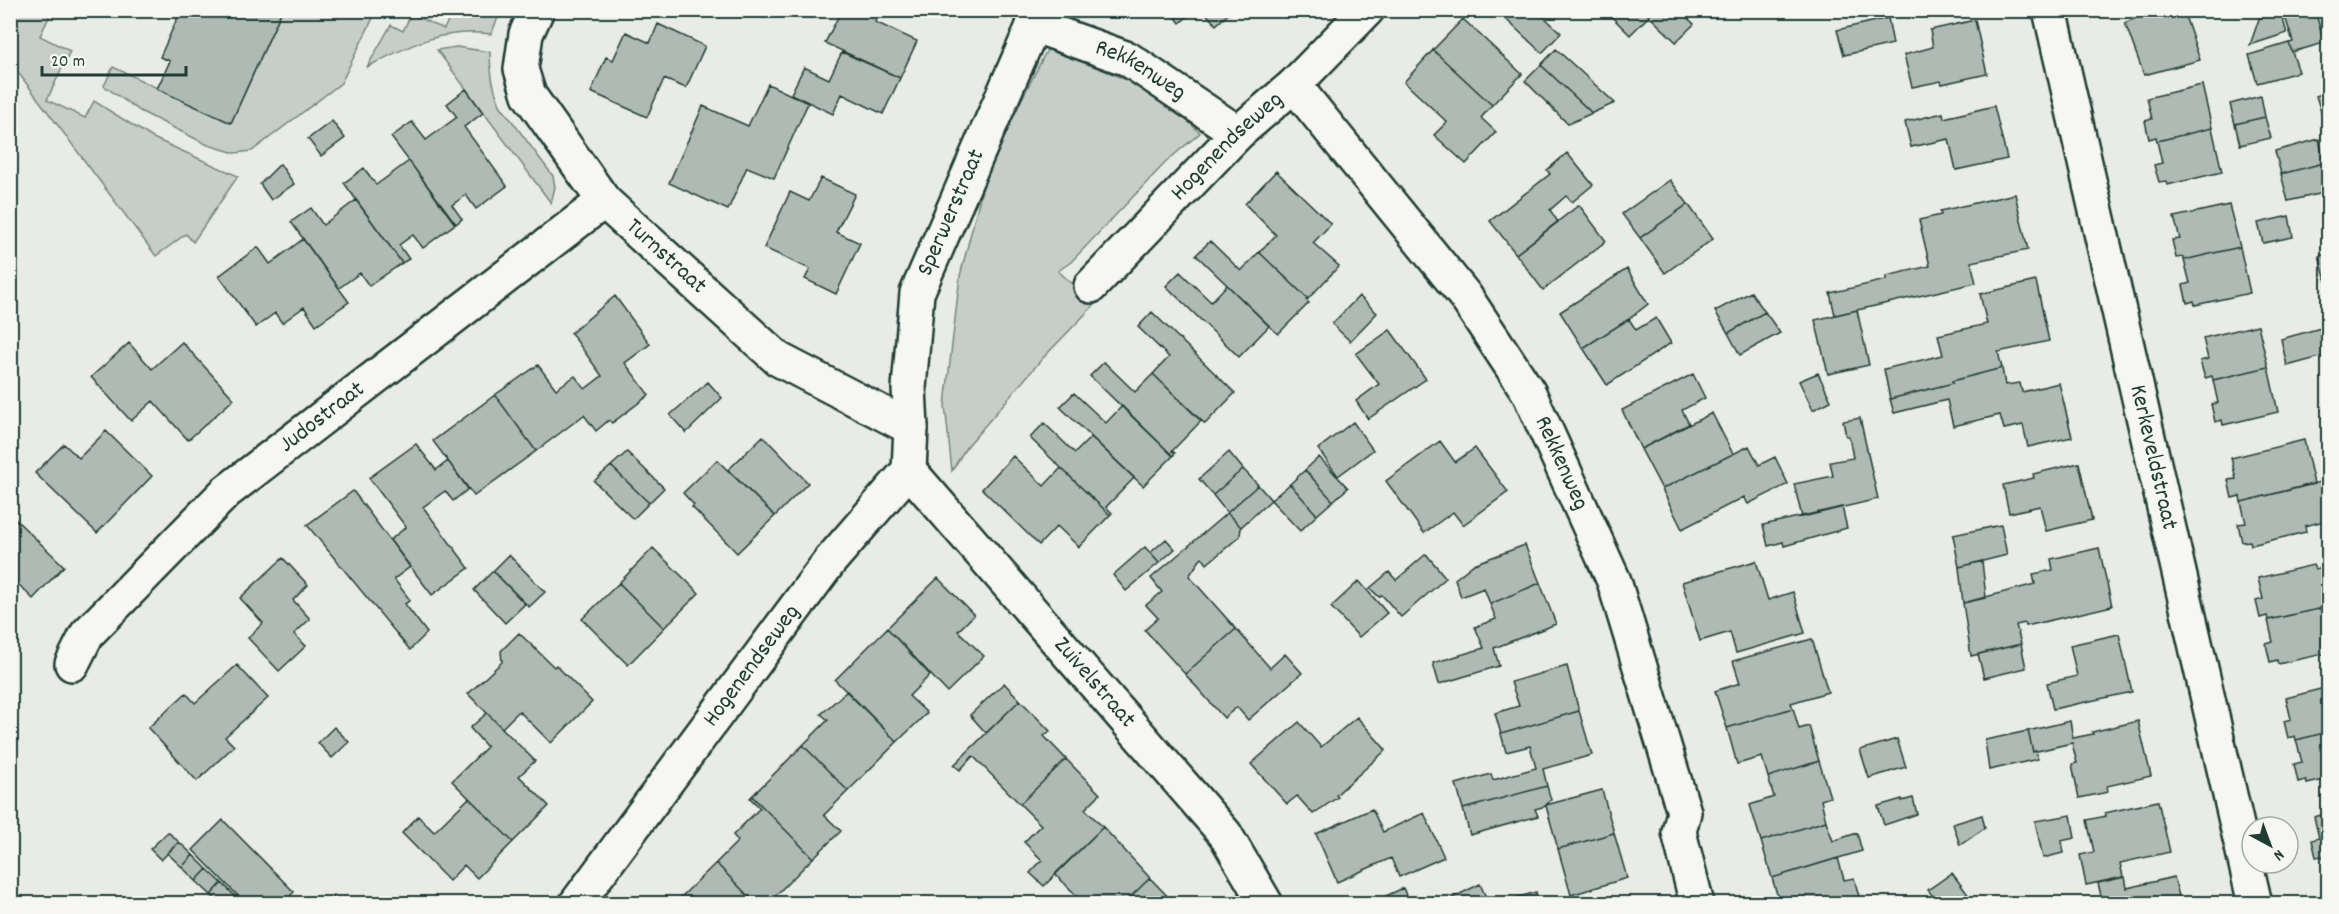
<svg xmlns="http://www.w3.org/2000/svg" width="2339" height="914" viewBox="0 0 2339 914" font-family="Dekko,sans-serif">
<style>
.green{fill:#c7cec9;stroke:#73867e;stroke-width:1.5}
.building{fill:#b0bab5;stroke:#1f3d34;stroke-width:1.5}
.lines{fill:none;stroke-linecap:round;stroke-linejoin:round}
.minor-casing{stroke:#1f3d34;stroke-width:38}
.minor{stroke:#f6f6f2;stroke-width:33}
.labels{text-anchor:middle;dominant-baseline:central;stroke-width:4.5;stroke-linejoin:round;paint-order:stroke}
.street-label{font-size:24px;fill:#1f3d34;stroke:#f6f6f2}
</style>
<rect width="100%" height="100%" fill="#e9ebe7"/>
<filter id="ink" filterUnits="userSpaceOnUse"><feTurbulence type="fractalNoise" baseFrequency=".0167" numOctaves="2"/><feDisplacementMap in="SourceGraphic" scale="12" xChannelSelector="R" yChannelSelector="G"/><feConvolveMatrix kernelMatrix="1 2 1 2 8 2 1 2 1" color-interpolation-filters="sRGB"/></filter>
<g filter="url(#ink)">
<path class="green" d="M11 10 52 11 40 36 70 51 47 100 85 118 94 101 153 138 238 176 193 242 186 234 156 256 11 63Z
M282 11H364L374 16 341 83 252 151 235 153 208 145 140 111 104 86 113 67 231 123Z
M453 11H501L491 34C441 28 410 45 367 67L391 25 403 31 411 14 444 29Z
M1049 46 1131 82 1177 110 1200 133 1168 160 1071 262 1058 271 1095 304 1042 359 965 449 952 471 945 405 960 276 984 182 1009 124Z
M456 47 490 52C490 71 492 87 500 105L553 176 555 187 551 203 437 50Z"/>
<path class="building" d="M181 10 191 13 193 10H282L231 123 157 89 170 61 160 57Z
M881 10 875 22 917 41 900 78 825 43 839 15 829 10Z
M1170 10H1195L1180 23Z
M1203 10H1233L1216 25Z
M1496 10H1547L1542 15 1561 33 1542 53Z
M1605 10H1643L1649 16 1630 35Z
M1643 10H1679L1694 24 1676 42Z
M1879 10H1909V12L1880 19Z
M2154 10H2183L2200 60 2144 75 2125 23Z
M2258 10H2280L2287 33 2250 45 2260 16Z
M2283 10H2315L2324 43 2292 52 2289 43 2293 42Z
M1888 18 1893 44 1844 55 1837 30Z
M1463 19 1522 74 1492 105 1433 50Z
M1975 20 1987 74 1942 84 1941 81 1912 87 1904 55 1933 47 1930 30Z
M658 24 705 46 686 88 664 79 647 117 591 92 606 57 613 60 626 32 650 43Z
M2289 43 2299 72 2257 83 2249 55Z
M1556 49 1615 103 1592 113 1541 65Z
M1433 50 1492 105 1481 118 1496 132 1466 164 1434 135 1447 122 1404 82Z
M842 52 900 78 883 114 842 94 833 114 791 94 804 67 829 79Z
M1541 65 1592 113 1568 124 1525 81Z
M768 84 808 103 774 178 747 167 728 210 669 183 703 106 748 126Z
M2202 85 2212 128 2157 141 2156 137 2149 139 2145 121 2152 119 2147 98Z
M466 89 483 113 464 127 507 186 476 209 466 195 452 205 462 219 456 224 391 137 412 122 426 140 457 117 447 104Z
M2328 92V116L2323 118 2316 96Z
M2261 96 2265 117 2235 124 2230 104Z
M1994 106 2007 159 1956 170 1949 139 1911 147 1905 122 1943 113 1944 118Z
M2265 117 2271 138 2240 145 2235 124Z
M332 121 345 138 321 156 308 139Z
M2212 128 2222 172 2167 185 2166 181 2159 182 2154 165 2162 163 2157 141Z
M2319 139 2324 163 2281 174 2275 151Z
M1567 153 1593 185 1572 202 1566 196 1550 210 1558 222 1516 254 1490 221 1550 174 1547 170Z
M409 161 455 224 423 248 413 235 399 245 409 259 402 263 344 183 364 168 376 185Z
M2324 163 2328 180V192L2288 201 2281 174Z
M280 164 294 184 271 200 260 184Z
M1276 171 1331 224 1313 243 1339 266 1308 299 1259 252 1276 235 1245 204Z
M821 178 855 194 836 232 860 243 836 294 805 279 810 269 764 248 790 192 809 201Z
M1670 180 1688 204 1640 238 1622 214Z
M2015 194 2028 250 1971 262 1976 283 1835 315 1830 293 1886 280V276L1930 266 1919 220 1941 215 1940 211Z
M356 200 402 263 369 286 360 273 339 288 291 222 311 208 323 225Z
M1688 204 1713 239 1665 273 1640 238Z
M1579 205 1606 241 1543 290 1516 254Z
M2229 205 2240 247 2184 260V257L2176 258 2172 240 2180 239 2174 217Z
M2289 216 2293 237 2263 243 2258 223Z
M303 239 349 302 316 325 304 307 282 323 275 313 256 327 219 276 258 247 270 264Z
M1210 241 1241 271 1259 252 1308 299 1306 300 1309 303 1278 334 1196 255Z
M2240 247 2250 293 2195 305 2194 301 2187 303 2183 285 2190 283 2184 260Z
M2328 253V288L2319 256Z
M1627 269 1648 304 1629 319 1583 348 1560 312Z
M1180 272 1211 302 1227 285 1269 326 1239 357 1166 286Z
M2036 281 2049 341 1998 352 2002 368 1952 381 1953 383 1890 399 1884 369 1943 355 1938 335 1987 324 1980 294Z
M1751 292 1765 312 1728 333 1715 311Z
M615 296 650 344 625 363 649 395 612 423 609 420 596 431 584 415 536 451 495 395 538 365 556 389 575 376 585 389 602 376 571 333Z
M1359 296 1377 313 1350 341 1332 324Z
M1857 310 1869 365 1828 374 1815 320Z
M1152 312 1235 393 1205 424 1153 374 1169 357 1138 327Z
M1765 312 1780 333 1740 355 1728 333Z
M1656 318 1671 343 1607 385 1583 348 1629 319 1636 330Z
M2258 325 2268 367 2213 380 2212 376 2205 378 2200 361 2208 359 2203 338Z
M2328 326V355L2287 366 2281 339Z
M1390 330 1426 379 1368 419 1356 401 1379 384 1356 354Z
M182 342 234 399 188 440 153 401 131 421 91 377 129 343 152 369Z
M1104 362 1135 392 1153 374 1201 421 1172 451 1175 453 1173 456 1090 376Z
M2268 367 2278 412 2223 425 2222 420 2215 422 2211 404 2218 403 2213 380Z
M2002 368 2005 385 2020 383 2022 392 2059 383 2072 437 2028 447 2023 425 2004 429 2000 415 1953 426 1947 400 1894 413 1890 399 1953 383 1952 381Z
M1818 373 1831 401 1813 410 1799 381Z
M1693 374 1705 398 1682 410 1689 424 1641 449 1622 410Z
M708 382 722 398 686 433 670 415Z
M1074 393 1106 423 1122 406 1173 456 1143 486 1060 407Z
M495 395 536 451 474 496 433 441Z
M1712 413 1733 454 1662 489 1641 449Z
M1860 418 1878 499 1802 517 1794 484 1833 476 1830 462 1853 458 1849 436H1846L1843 421Z
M1353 422 1373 450 1338 476 1318 449Z
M1044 423 1075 453 1091 437 1134 478 1106 507 1112 513 1110 515 1030 438Z
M106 431 152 476 97 533 35 473 64 444 79 458Z
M763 436 808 483 775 516 728 470Z
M2304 440 2314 484 2241 502 2240 496 2232 498 2228 480 2236 479 2231 458Z
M1440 441 1455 462 1475 448 1508 492 1463 525 1453 512 1424 533 1386 481Z
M416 444 436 470 448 461 468 489 453 501 445 491 423 507 469 568 432 595 390 540 406 527 369 478Z
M1749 446 1759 465 1775 457 1788 484 1748 504 1744 497 1682 529 1662 489Z
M627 452 664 488 649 503 611 466Z
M1229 452 1243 469 1213 495 1199 479Z
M1013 456 1044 486 1061 468 1110 515 1079 547 1057 526 1039 545 982 489Z
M1319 457 1348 488 1333 501 1305 470Z
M717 460 775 516 737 553 692 507 694 505 683 493Z
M2079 463 2092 520 2046 531 2040 506 2009 513 2003 485 2034 478 2033 474Z
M611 466 649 503 633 519 594 481Z
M1243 469 1258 485 1227 513 1213 495Z
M1305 470 1333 501 1317 515 1290 484Z
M2328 480V520L2305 526 2306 532 2251 545 2250 541 2242 542 2238 524 2246 523 2241 502Z
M1290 484 1317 515 1300 531 1271 500Z
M1258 485 1271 500 1241 527 1227 513Z
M353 491 410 567 394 579 410 600 405 604 427 633 410 650 307 525Z
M1842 507 1847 528 1784 546 1783 542 1768 546 1763 525Z
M1227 513 1241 527 1240 536 1207 564 1202 557 1189 576 1236 629 1185 674 1145 630 1158 618 1146 605 1162 592 1151 578Z
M14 518 64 566 33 599 10 576V522Z
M2001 525 2007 555 1959 567 1953 535Z
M1166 539 1175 549 1159 563 1150 553Z
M1525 545 1540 583 1490 604 1484 588 1461 597 1455 579 1474 564Z
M1145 547 1159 563 1126 591 1113 575Z
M653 548 699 593 664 628 619 583Z
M2099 548 2112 606 2026 626 2025 623 2016 625 2021 644 1971 656 1963 603 2035 584 2033 574 2053 570 2051 559Z
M1426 554 1446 578 1401 617 1382 595 1379 597 1370 588 1389 572 1396 580Z
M509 555 545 592 529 607 493 571Z
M283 558 308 585 293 600 310 619 294 634 306 646 279 671 248 638 263 623 240 598Z
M1756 561 1768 600 1793 592 1805 633 1736 653 1730 632 1700 641 1682 582Z
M1982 561 1986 598 1963 603 1959 567Z
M2313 565 2315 569 2328 566V607L2268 620 2267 616 2260 618 2256 601 2263 599 2258 578Z
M493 571 525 604 505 623 474 590Z
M938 578 974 615 958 631 984 656 947 692 887 628Z
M1359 581 1387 613 1359 637 1331 607Z
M619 583 664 628 628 665 582 619Z
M1540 583 1556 624 1494 648 1499 666 1439 684 1433 663 1484 648 1475 627 1496 619 1490 604Z
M2328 607V653L2278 664 2277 660 2270 662 2266 644 2273 642 2268 620Z
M887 628 930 675 909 696 927 713 897 742 835 680Z
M1236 629 1270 668 1285 654 1302 673 1248 720 1237 707 1224 718 1185 674Z
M519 633 554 667 556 665 592 702 551 743 519 711 502 728 468 694 502 662 501 651Z
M2119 634 2132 692 2053 709 2047 683 2077 676 2070 645Z
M1812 639 1828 692 1791 703 1793 708 1727 728 1715 691 1740 683 1733 661Z
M2021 644 2026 668 1984 678 1978 654Z
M237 665 268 698 225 737 234 746 197 781 148 728 186 693 195 703Z
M1567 666 1579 711 1501 734 1495 713 1519 706 1511 682Z
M1004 683 1020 700 986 733 970 715Z
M2328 687V732L2296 740 2295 736 2288 738 2284 721 2291 719 2286 698Z
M847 691 897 742 848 791 803 745 828 720 821 714Z
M1020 700 1050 731 1044 736 1066 759 1020 804 973 756 960 770 954 765Z
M1793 708 1799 729 1809 726 1819 761 1768 777 1762 757 1737 764 1727 728Z
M1579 711 1592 755 1543 769 1547 786 1463 809 1456 784 1491 774 1493 780 1536 768 1530 746 1506 752 1501 734Z
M487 713 535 761 519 776 549 806 513 842 452 781 487 747 470 728Z
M1357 717 1386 750 1336 795 1338 797 1313 814 1297 796 1287 804 1251 764 1299 722 1321 747Z
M2070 721 2073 738 2093 734 2092 732 2138 721 2151 776 2107 786 2108 792 2079 798 2072 764 2077 763 2072 743 2033 752 2028 731Z
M334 727 349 742 332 758 318 743Z
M2028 731 2033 752 2035 751 2038 759 1989 770 1985 740Z
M2328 732V779L2307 784 2306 780 2298 782 2294 764 2302 762 2296 740Z
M1897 739 1906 767 1869 778 1860 750Z
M803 745 848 791 824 815 841 831 813 858 752 796Z
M1066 759 1100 794 1085 809 1103 827 1044 886 1030 873 1042 860 1024 842 1041 825 1020 804Z
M1819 761 1830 797 1821 800 1826 821 1761 841 1750 805 1774 797 1768 777Z
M1547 786 1551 800 1546 805 1602 790 1614 833 1558 849 1546 806 1535 809 1538 816 1470 835 1463 809Z
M752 796 813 858 767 904H756L716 863 738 841 733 835 760 808 750 798Z
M469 798 513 842 477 878 464 865 449 881 402 833 418 816 434 832Z
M1913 798 1917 814 1884 825 1878 806 1902 799V801Z
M2158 801 2170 852 2120 863 2123 877 2086 885 2080 855 2094 852 2087 820 2106 816 2105 813Z
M1372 809 1383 832 1424 813 1444 857 1399 877 1391 858 1337 882 1316 834Z
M2328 813V859L2324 860 2323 856 2316 857 2312 840 2319 838 2314 817Z
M1982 815 1985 828 1960 845 1953 824Z
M2071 815 2075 838 2061 841 2063 853 2043 858 2035 821Z
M223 820 294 892 282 904H246L193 850Z
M1826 821 1833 841 1857 833 1862 851 1772 878 1761 841Z
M1103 827 1150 878 1123 904H1085L1055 874Z
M168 832 179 842 161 860 150 849Z
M1614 833 1627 878 1571 895 1558 849Z
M179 842 193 855 182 867 167 853Z
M193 855 207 869 196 881 182 867Z
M1838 858 1844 880 1854 878 1861 904H1780L1772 878Z
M716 863 756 904H684L679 899Z
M207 869 222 883 211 895 196 881Z
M1952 873 1975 904H1939L1928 890Z
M2125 877 2127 888 2174 877 2181 904H2106L2105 899 2102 900 2098 883Z
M1150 878 1175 904H1123Z
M2328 882V901H2326L2322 884Z
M222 883 236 897 230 904H220L211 895Z
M1480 884 1489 904H1440Z
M1403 888 1410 904H1369Z
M1536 892 1539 904H1496Z
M334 895 342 904H325Z"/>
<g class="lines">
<defs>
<g id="minor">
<path id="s1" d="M537 10 526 34 521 69 529 95 604 201 778 359 911 428"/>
<path id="s2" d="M2050 10 2255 904"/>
<path id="s3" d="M1033 25 1128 59 1238 133"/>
<path id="s4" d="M1294 85 1465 296 1529 393 1614 581 1684 812 1679 832 1697 904"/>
<path id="s5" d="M1091 286 1238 133 1294 85 1367 10"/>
<path id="s6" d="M909 470 1225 834 1266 904"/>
<path id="s7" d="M72 664 87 634 226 492 604 201"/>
<path id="s8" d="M576 904 830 561 909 470 911 428 909 388 917 293 1040 10"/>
</g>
</defs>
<use href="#minor" class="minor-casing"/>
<use href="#minor" class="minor"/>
</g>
</g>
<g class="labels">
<g class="street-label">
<text stroke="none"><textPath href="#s3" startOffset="117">Rekkenweg</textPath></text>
<text stroke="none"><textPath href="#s5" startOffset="195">Hogenendseweg</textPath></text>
<text stroke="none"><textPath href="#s8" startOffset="812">Sperwerstraat</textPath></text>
<text stroke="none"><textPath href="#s1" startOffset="302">Turnstraat</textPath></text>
<text stroke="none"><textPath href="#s7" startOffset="354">Judostraat</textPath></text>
<text stroke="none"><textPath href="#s2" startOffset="459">Kerkeveldstraat</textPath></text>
<text stroke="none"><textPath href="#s4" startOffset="465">Rekkenweg</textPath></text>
<text stroke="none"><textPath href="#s8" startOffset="296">Hogenendseweg</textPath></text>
<text stroke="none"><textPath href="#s6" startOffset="282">Zuivelstraat</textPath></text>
</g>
</g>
<rect width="2339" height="914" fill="none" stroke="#f6f6f2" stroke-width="36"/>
<rect x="18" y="18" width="2303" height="878" fill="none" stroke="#1f3d34" stroke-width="2" filter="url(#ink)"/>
<g transform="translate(2270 845) rotate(139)"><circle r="28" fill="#f6f6f2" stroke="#a0aca6" stroke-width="1.5"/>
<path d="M0-4.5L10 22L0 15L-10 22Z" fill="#1f3d34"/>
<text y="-9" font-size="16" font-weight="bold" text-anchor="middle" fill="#1f3d34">N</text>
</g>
<path d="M42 66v9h144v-9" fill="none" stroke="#1f3d34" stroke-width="3"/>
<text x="51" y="66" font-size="18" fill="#1f3d34" stroke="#f6f6f2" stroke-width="4.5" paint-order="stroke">20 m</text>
</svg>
